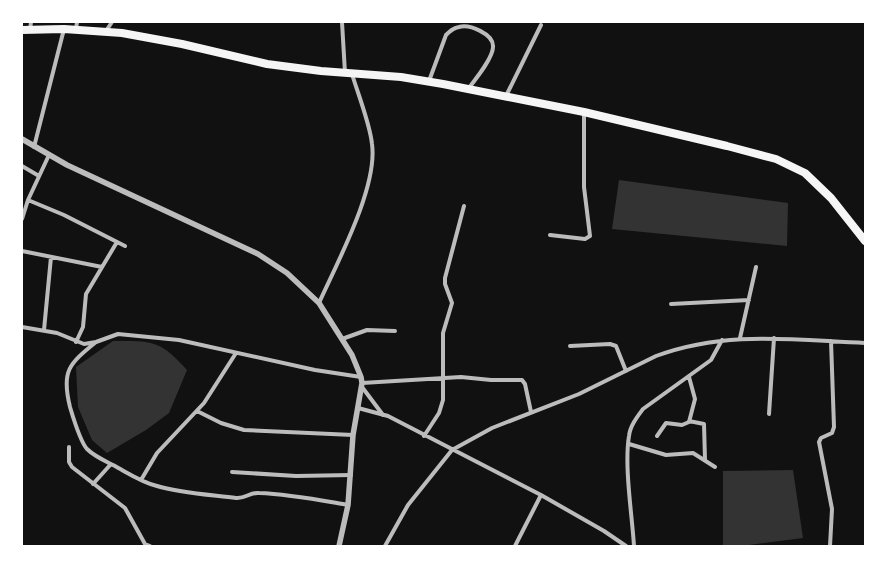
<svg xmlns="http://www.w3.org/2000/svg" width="887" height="568" viewBox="0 0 887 568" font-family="Poppins,sans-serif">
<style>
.water{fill:#333}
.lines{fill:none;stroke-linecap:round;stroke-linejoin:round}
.minor{stroke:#bcbcbc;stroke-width:4}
.tertiary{stroke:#bcbcbc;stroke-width:5.5}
.trunk{stroke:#f5f5f5;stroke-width:8}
</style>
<rect width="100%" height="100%" fill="#111"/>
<path class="water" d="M619 180 788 203 787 246 612 229Z
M113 341C153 341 160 340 187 370L169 413 146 430 107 453 92 440 78 407 76 367Z
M793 470 803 538 741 546H723V471Z"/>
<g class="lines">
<path class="minor" d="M342 22 345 73
M76 29 77 22
M30 30 31 22
M106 31 112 22
M429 81 446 35C450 31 453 28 459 27 470 24 493 34 493 46 494 57 475 80 468 89
M506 96 541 25
M34 147 64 29
M22 166 39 176
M28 200 64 215 125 246
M22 219 28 200 49 155
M550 235 585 239 590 236 584 187V112
M22 251 102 267
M319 303C337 263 378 187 372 144 370 124 358 94 352 74
M671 304 749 300
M22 327 57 333 84 344 96 342 118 334 179 340 315 370 361 377
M44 330 51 257
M740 338 756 267
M342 339 367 330 395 331
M76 342 83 327 86 294 117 242
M96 342C69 364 61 371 70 407 73 417 80 441 87 449 94 456 105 461 113 465 128 473 141 482 157 486 179 493 213 495 236 498 245 499 250 492 259 493 289 494 319 500 348 505
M570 346 610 344 616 346 626 371
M362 383 461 377 491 380H522L525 384 531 412
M362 387 383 415
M358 408 388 416 541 495 604 531 626 546
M197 411 221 423 244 430 353 435
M769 414 774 338
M689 421 704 424 705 460
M424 436 439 413 443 400V333L452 303 445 284V278L464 206
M657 436 666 423 682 425 689 422 695 399 689 377
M629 444 666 455 693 453 715 467
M69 447V462L72 467 125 508 145 544 150 546
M232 472 296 476 351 475
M141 480 157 453 204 403 236 353
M93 484 111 464
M385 546 408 505 452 450 492 428 579 394 656 356C726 330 792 340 865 343
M515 546 541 495
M634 546C632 514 624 466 629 436 630 426 637 417 643 409L711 360 722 340
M830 546 832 509 819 442 821 438 832 433 834 427 831 341"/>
<path class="tertiary" d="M22 139 67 165 258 254 287 273 319 303 352 355 361 377 362 383 353 435 348 505 339 546"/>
<path class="trunk" d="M22 30 64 29 122 33 182 44 267 64 321 71 401 77 443 84 584 112 727 146 776 159 805 173 831 198 865 241"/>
</g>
<rect width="887" height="568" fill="none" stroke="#ffffff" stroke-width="46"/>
</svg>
